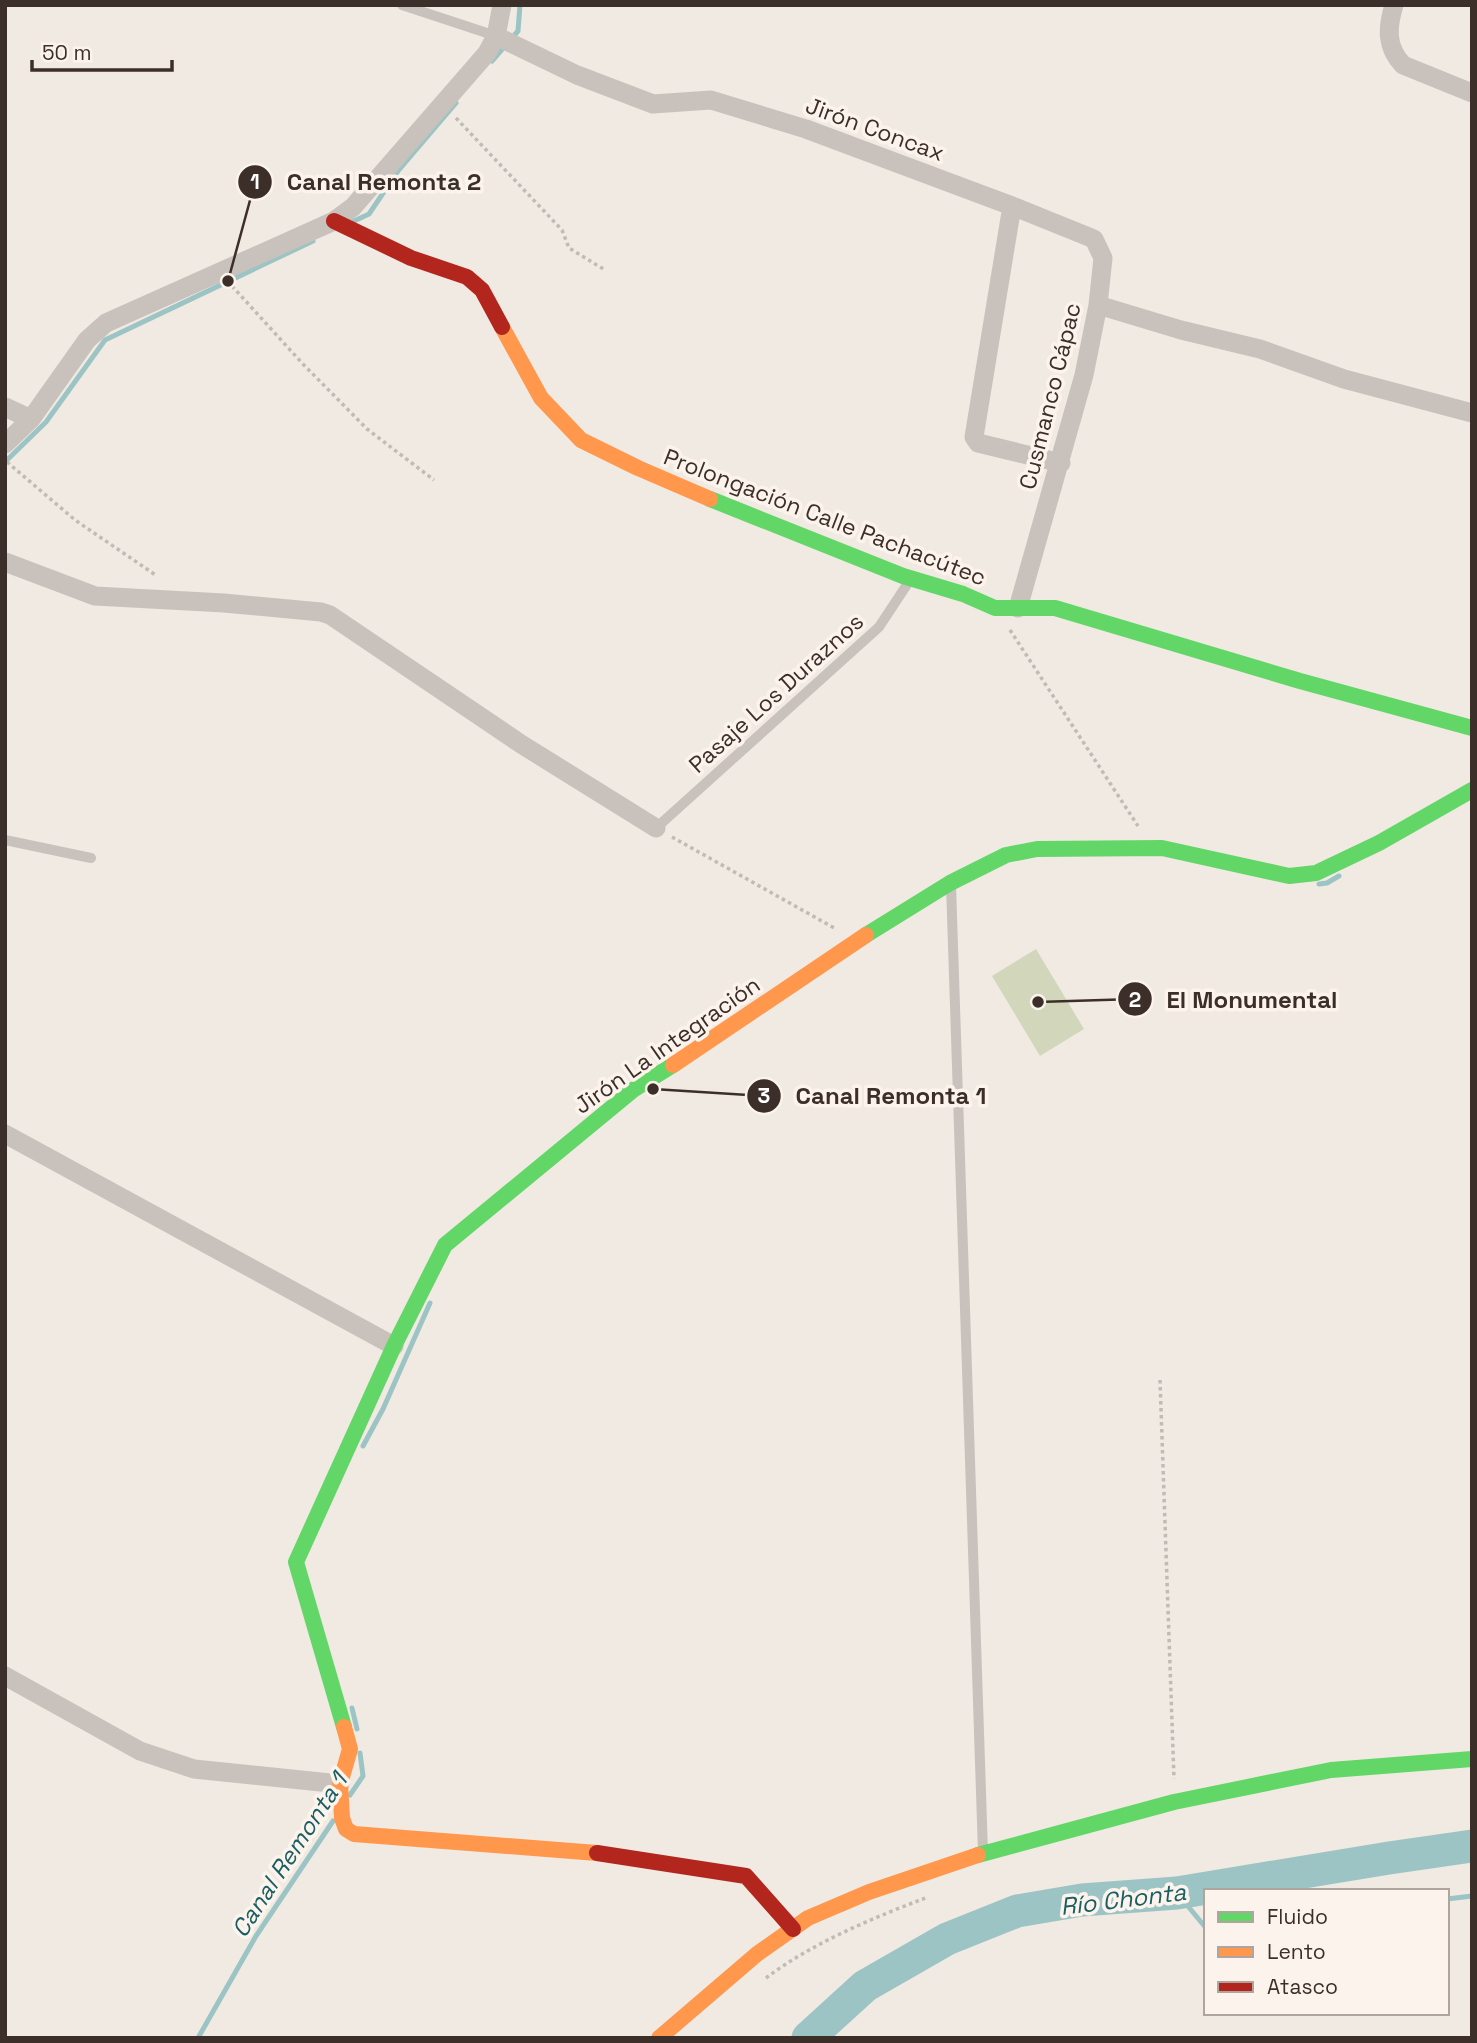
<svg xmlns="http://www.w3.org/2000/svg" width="1477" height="2043" viewBox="0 0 1477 2043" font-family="'Space Grotesk',sans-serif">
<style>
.green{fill:#d2d7bc}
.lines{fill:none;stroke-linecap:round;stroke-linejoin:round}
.stream{stroke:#9dc4c4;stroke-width:5}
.river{stroke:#9dc4c4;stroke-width:33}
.path{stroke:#c2bab4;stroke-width:3.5;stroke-dasharray:3.5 3.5;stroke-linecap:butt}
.lane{stroke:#c9c2bc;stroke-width:10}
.street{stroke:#c9c2bc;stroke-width:19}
.fast{stroke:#63d668;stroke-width:16}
.slow{stroke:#ff974d;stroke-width:16}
.jam{stroke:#b3261e;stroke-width:16}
.labels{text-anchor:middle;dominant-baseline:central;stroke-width:7;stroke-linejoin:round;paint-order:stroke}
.street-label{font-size:23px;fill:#3c2f29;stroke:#fcf4ec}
.water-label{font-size:24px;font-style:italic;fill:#195e62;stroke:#fcf4ec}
.leader{fill:none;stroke:#3c2f29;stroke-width:2.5}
.callout-dot{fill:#3c2f29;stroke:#fcf4ec;stroke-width:2.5}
.mark-label{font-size:21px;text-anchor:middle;font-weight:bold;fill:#fff}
.callout-label{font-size:24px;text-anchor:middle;font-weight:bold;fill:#3c2f29;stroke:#fcf4ec;stroke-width:7;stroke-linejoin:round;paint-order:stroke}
</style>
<rect width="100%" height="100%" fill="#f0eae3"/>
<path class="green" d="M1036 949 1084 1029 1040 1056 992 976Z"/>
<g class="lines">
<path class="stream" d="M492 61 518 31 520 5
M354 221 369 214 398 171 456 103
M5 462 46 422 105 340 313 241
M1319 884 1327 883 1339 876
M363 1446 383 1409 430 1303
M352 1708 357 1729
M350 1795 363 1776 360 1753
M1177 1893 1206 1928
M1447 1899 1472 1896
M198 2038 256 1936 333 1821"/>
<path class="river" d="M808 2038 865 1986 947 1939 1017 1911 1082 1900 1177 1893 1389 1858 1472 1846"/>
<path class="path" d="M456 118 562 230 569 248 605 270
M232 286 302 363 367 429 434 480
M7 462 75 520 157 576
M1010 630 1138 826
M672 837 836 929
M1160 1380 1174 1779
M766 1978C812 1943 875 1917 928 1897"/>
<path class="lane" d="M402 5 496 36
M656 828 879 627 910 580
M5 840 91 858
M951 885 983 1853"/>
<path class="street" d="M1394 5C1387 28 1386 47 1403 65L1472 93
M496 36 577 75 653 104 711 100 806 129 1012 206 974 437 978 443 1061 463
M1012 206 1094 239 1103 258 1098 305 1084 375 1018 608
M1098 305 1181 330 1260 349 1344 379 1472 413
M5 407 31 419
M5 444 31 419 87 340 106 323 334 221 353 207 487 53 496 36 502 5
M5 562 95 596 224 603 321 612 330 615 521 744 656 828
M5 1134 394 1346
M5 1676 140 1751 194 1769 340 1784"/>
<path class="fast" d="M710 499 903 576 963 594 995 608H1055L1300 681 1472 728
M866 935 950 883 1006 855 1037 849 1162 848 1289 876 1316 873 1379 843 1472 790
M344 1727 296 1562 394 1346 445 1245 633 1090 673 1065
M978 1855 1174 1802 1331 1770 1472 1759"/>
<path class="slow" d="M502 327 541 398 581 440 638 468 710 499
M673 1065 866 935
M344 1727 350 1749 340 1784 342 1818 346 1829 354 1834 597 1853
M659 2038 757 1954 808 1918 869 1892 978 1855"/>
<path class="jam" d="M334 221 411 258 467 277 482 290 502 327
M597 1853 746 1876 793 1929"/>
</g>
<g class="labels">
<g class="street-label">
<text transform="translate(875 129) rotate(20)">Jirón Concax</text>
<text transform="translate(1050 396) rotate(-76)">Cusmanco Cápac</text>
<text transform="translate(825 517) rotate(21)">Prolongación Calle Pachacútec</text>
<text transform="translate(776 693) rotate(-42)">Pasaje Los Duraznos</text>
<text transform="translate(667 1045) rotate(-35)">Jirón La Integración</text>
</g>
<g class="water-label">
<text transform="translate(289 1855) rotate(-57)">Canal Remonta 1</text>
<text transform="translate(1123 1899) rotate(-7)">Río Chonta</text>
</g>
</g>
<path class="leader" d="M228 281L255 182M1038 1002L1135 999M653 1089L764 1096"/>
<g class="callout-dot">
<circle cx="228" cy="281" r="7"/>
<circle cx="1038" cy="1002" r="7"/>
<circle cx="653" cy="1089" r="7"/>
<circle cx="255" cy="182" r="18"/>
<circle cx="1135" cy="999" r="18"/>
<circle cx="764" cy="1096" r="18"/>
</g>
<g class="mark-label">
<text x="255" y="189">1</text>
<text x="1135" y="1007">2</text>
<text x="764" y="1103">3</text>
</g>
<g class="callout-label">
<text x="384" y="190">Canal Remonta 2</text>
<text x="1252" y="1008">El Monumental</text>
<text x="891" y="1104">Canal Remonta 1</text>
</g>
<rect width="1477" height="2043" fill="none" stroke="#3c2f29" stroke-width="14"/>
<rect x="1204" y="1889" width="245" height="126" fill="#fcf4ec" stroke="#afa59e" stroke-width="2"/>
<rect x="1218" y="1912" width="35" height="10" fill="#63d668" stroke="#afa59e" stroke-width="2"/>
<text x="1267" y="1924" font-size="21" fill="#3c2f29">Fluido</text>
<rect x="1218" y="1947" width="35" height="10" fill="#ff974d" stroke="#afa59e" stroke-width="2"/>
<text x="1267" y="1959" font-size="21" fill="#3c2f29">Lento</text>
<rect x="1218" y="1982" width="35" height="10" fill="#b3261e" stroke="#afa59e" stroke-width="2"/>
<text x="1267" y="1994" font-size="21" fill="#3c2f29">Atasco</text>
<path d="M32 60v10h140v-10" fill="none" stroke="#3c2f29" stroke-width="3.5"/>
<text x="42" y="60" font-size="21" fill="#3c2f29" stroke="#fcf4ec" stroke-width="5" paint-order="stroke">50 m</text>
</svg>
